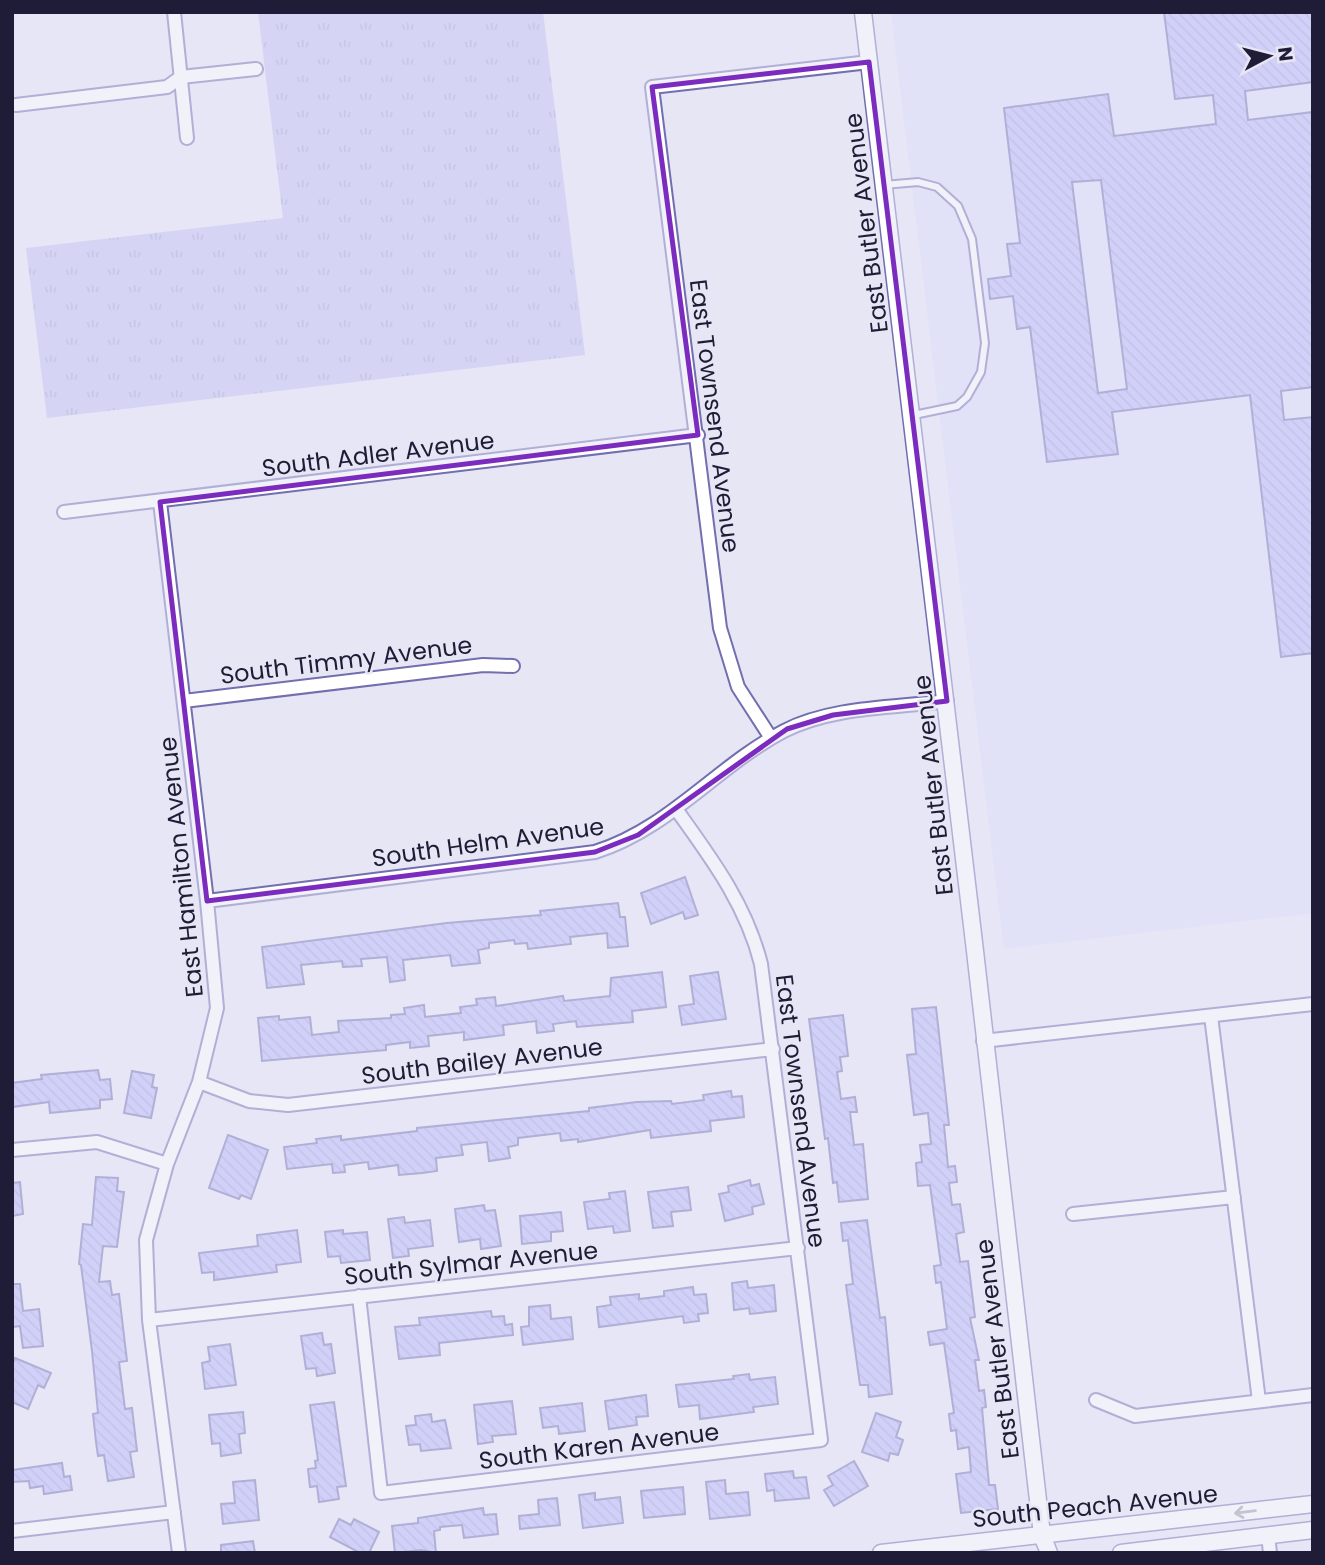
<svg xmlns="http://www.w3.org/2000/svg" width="1325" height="1565" viewBox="0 0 1325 1565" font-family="Poppins,sans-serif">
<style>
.built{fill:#dbdbfb}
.grass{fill:url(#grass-tufts)}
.building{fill:url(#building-back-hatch);stroke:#726eaf;stroke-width:2;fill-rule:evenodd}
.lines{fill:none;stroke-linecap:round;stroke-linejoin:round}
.lane-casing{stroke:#726eaf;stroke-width:10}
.street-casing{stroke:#726eaf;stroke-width:16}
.secondary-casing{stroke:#726eaf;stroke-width:19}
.lane{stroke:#fff;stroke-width:6}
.street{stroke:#fff;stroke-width:12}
.secondary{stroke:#fff;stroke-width:16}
.oneway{stroke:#9a99a5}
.marked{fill:none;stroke:#7b2cbf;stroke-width:5;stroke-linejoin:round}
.labels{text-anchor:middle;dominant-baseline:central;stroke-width:5;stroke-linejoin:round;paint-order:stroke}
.street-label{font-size:24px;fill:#1e1c36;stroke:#e6e6f5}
</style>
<defs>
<pattern id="grass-tufts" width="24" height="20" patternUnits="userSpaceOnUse" patternTransform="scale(1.75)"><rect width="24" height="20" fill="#c0bff3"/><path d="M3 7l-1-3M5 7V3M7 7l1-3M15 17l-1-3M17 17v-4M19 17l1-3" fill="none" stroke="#a5a4d1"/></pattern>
<pattern id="building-back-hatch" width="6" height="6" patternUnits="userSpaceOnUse" patternTransform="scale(1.75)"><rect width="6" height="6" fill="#b8b6fc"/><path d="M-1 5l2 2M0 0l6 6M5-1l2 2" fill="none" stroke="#9e9cd9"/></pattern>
</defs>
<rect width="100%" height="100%" fill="#e6e6f5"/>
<path class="built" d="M891 12H1313V913L1004 949Z"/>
<path class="grass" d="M258 12H543L585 355 47 418 26 248 283 218Z"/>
<path class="building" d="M1164 12H1313V82L1245 91 1248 120 1313 112V387L1281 391 1284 420 1313 417V653L1281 657 1250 395 1112 412 1118 454 1047 462 1030 327 1017 329 1013 296 990 299 988 279 1011 276 1007 244 1020 243 1004 108 1108 94 1114 136 1216 124 1213 95 1175 99ZM1101 180 1127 389 1098 393 1072 182Z
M685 877 698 915 685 919 683 912 651 924 641 893Z
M618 903 620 917H625L628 946 608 948 607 933 570 937 571 944 528 949 527 943 515 944 514 940 489 943V948L478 950 480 963 452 966 450 955 403 960 405 980 390 982 387 957 361 959 362 966 343 967 342 961 301 965 304 984 267 988 262 947 447 923 541 915 540 911Z
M662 972 666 1007 632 1011 633 1022 577 1027 576 1021 553 1024 554 1031 537 1033 536 1021 503 1025 504 1035 464 1040V1032L428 1036 429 1046 410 1048V1042L386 1045V1050L262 1061 258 1018 279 1016V1020L310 1017 312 1035 339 1032 338 1021 391 1018V1015L405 1014 404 1008 424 1005 425 1017 461 1013 460 1007 477 1005 476 999 495 997 496 1006 563 996 564 1001 610 996 611 978Z
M718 972 726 1019 682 1025 679 1006 694 1004 690 976Z
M936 1007 949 1125H944L948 1167 955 1166 957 1182 949 1183 952 1205 960 1204 964 1232 956 1234 960 1262 968 1261 975 1317 970 1318 979 1360H975L979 1391 984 1390 986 1407 982 1408 989 1485H995L998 1509 961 1513 956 1474 971 1472 969 1447 958 1449 956 1430 951 1431 949 1414 954 1413 944 1343 930 1345 928 1332 947 1329 941 1282 936 1283 934 1266 941 1265 930 1185 918 1186 916 1163 922 1162 920 1145 931 1144 928 1113 914 1115 907 1055 916 1054 912 1009Z
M843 1015 848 1056 840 1057 842 1071 837 1072 841 1099 855 1097 857 1112H850L854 1145 863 1144 868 1199 839 1202 837 1182 833 1183 828 1138 825 1139 809 1019Z
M98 1070 100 1080 110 1079 112 1099 100 1100V1108L50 1113 49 1102 12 1107V1083L42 1079 41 1075Z
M132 1071 154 1075 152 1087 157 1088 151 1118 124 1113Z
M731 1091 732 1097 742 1096 744 1117 710 1121 711 1131 651 1138 650 1130 578 1142V1139L561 1141 560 1133 518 1138V1145L508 1147 510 1158 489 1161 487 1142 461 1145 463 1155 436 1158 437 1171 422 1173 399 1175 398 1165 369 1169 368 1162 344 1165 345 1172 333 1173 332 1164 287 1169 284 1147 317 1143 316 1139 341 1136V1140L417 1131V1128L589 1111V1108L637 1102 671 1101 672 1104 704 1100 703 1095Z
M228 1135 268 1150 251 1199 241 1195 239 1199 209 1188Z
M96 1177 118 1178 117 1191 124 1192 117 1247 103 1246 99 1282 110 1281 112 1295 119 1294 127 1361 119 1362 125 1409 132 1408 137 1451 130 1452 134 1477 108 1481 104 1455 98 1456 96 1442 93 1414 98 1413 92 1351 81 1265 79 1264 83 1224 92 1225Z
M750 1180 751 1186 759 1184 764 1204 752 1207 753 1214 725 1221 719 1194 729 1192 728 1186Z
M20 1182 23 1214 12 1216V1183Z
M688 1187 691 1210 671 1212 673 1226 653 1228 648 1192Z
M625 1191 630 1231 614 1233 613 1226 588 1229 584 1202 610 1199 609 1193Z
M484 1205 485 1211 495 1210 501 1246 481 1249 480 1239 459 1242 455 1209Z
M561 1212 563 1231 551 1232V1241L522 1244 520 1216Z
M404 1217 405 1223 430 1220 433 1246 408 1249 409 1256 393 1258 388 1219Z
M867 1220 880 1318 885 1317 892 1394 869 1397 868 1385H860L846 1285 853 1284 848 1240 843 1241 841 1223Z
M297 1230 301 1262 276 1265 277 1272 214 1280V1272L202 1273 199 1253 258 1246 257 1235Z
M343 1230V1234L367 1232 370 1260 341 1263 340 1256 328 1257 325 1232Z
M747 1281 748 1288 774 1285 776 1311 750 1314 749 1308 734 1310 732 1283Z
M12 1284H20L23 1311 39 1309 43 1346 23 1348 20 1326 12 1327Z
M693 1287 694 1295 706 1294 708 1313 698 1314 699 1321 684 1323 683 1316 599 1327 597 1307 611 1305 610 1297 639 1294V1299L664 1296V1291Z
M550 1305 551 1319 571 1317 573 1339 523 1345 521 1327 529 1326V1307Z
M491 1311 492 1317 504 1316 505 1325 512 1324 513 1335 439 1343 440 1355 399 1359 395 1327 420 1325 419 1318Z
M322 1333 324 1345 331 1344 335 1373 317 1376 316 1368 306 1369 301 1336Z
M230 1344 236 1385 205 1389 202 1363 210 1361 208 1347Z
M15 1358 51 1373 44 1388 38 1385 28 1409 12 1402V1365Z
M749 1374 750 1380 775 1377 778 1404 753 1407 754 1412 700 1419 699 1405 679 1407 676 1385 734 1379 733 1376Z
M646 1395 648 1416 636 1417 637 1425 609 1429 605 1401Z
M512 1401 516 1434 492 1436 493 1442 478 1444 474 1405Z
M334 1402 346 1486 337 1487 339 1499 319 1502 317 1486 310 1487 308 1469 316 1468 315 1461 318 1460 310 1405Z
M582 1403 585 1431 559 1434 558 1426 543 1428 540 1408Z
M243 1412 245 1433 239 1434 241 1453 221 1456 220 1443 212 1444 209 1415Z
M876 1413 901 1422 896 1437 903 1440 898 1455 890 1453 888 1461 862 1452Z
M431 1414 432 1422 445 1420 451 1448 421 1451 420 1444 409 1445 406 1426 416 1425 415 1416Z
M854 1461 868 1486 834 1506 824 1490 833 1485 828 1476Z
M62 1463 64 1477 70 1476 72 1490 44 1494 43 1486 30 1488 29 1481 12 1482V1470Z
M793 1471 794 1478 806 1477 809 1498 775 1501 774 1490 767 1491 765 1474Z
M255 1480 259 1520 223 1524 221 1504 235 1503 233 1482Z
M725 1480 726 1494 748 1492 750 1515 710 1519 706 1482Z
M683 1487 685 1514 644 1518 641 1491Z
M595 1493V1500L620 1497 623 1523 583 1528 579 1495Z
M557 1498 560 1525 520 1529 519 1516 539 1514 538 1500Z
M483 1508 484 1515 496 1514 498 1534 464 1538 462 1525 440 1527V1530L434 1531 436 1553 421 1550 395 1553 392 1526 418 1523V1518Z
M339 1519 351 1525 354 1519 379 1532 369 1553H360L330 1537Z
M253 1541 255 1553H221V1545Z"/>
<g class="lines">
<defs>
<path id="lane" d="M884 185 918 182 937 187 958 206 972 239 985 343 981 372 967 397 957 406 914 415"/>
<path id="street" d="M174 12 187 138
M16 105 167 87 181 77 256 69
M160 502 207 901 217 1008 199 1082 167 1164 146 1240 149 1320 179 1553
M64 512 698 435
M184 701 483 665 513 666
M771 738 738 687 720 628 652 87 869 62
M207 901 595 852C669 829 717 766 784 731 832 706 895 708 947 701
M1211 1016 1259 1401
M983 1041 1313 1004
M199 1082 249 1101 288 1105 773 1049
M12 1150 97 1142 167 1164
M1073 1214 1234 1197
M359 1296 381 1493 821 1440 761 964C746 904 711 858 676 809
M149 1320 798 1248
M1096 1400 1135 1416 1313 1395
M12 1531 174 1512
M1268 1535 1270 1553"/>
<path id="secondary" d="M863 12C926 520 984 1027 1042 1535L1049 1553
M881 1553 1313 1504
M1121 1553 1313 1530"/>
</defs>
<use href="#lane" class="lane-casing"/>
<use href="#street" class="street-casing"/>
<use href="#secondary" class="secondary-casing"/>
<use href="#lane" class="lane"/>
<use href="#street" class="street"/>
<use href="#secondary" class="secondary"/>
</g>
<defs><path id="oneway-shaft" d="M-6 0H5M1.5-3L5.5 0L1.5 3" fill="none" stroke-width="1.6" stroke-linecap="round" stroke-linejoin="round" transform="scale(1.75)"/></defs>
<use class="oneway" href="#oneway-shaft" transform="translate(1245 1512) rotate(173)"/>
<path d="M0 0H1325V1565H0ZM869 62 947 701 833 715 787 729 638 835 595 852 207 901 160 502 698 435 652 87Z" fill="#e6e6f5" fill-opacity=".55" fill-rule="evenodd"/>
<path class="marked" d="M869 62 947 701 833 715 787 729 638 835 595 852 207 901 160 502 698 435 652 87Z"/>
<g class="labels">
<g class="street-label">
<text transform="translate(866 223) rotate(-97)">East Butler Avenue</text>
<text transform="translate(715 416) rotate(83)">East Townsend Avenue</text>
<text transform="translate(378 454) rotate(-7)">South Adler Avenue</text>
<text transform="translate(346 660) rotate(-7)">South Timmy Avenue</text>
<text transform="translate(933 785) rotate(-96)">East Butler Avenue</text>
<text transform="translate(488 842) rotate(-8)">South Helm Avenue</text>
<text transform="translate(181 867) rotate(-96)">East Hamilton Avenue</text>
<text transform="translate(482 1061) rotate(-7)">South Bailey Avenue</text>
<text transform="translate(801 1111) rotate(83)">East Townsend Avenue</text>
<text transform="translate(471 1263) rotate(-6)">South Sylmar Avenue</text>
<text transform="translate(997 1349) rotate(-97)">East Butler Avenue</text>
<text transform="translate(599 1446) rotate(-7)">South Karen Avenue</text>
<text transform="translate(1095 1506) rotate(-6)">South Peach Avenue</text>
</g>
</g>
<rect width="1325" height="1565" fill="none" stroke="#1e1c36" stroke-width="28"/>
<g transform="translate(1269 56) rotate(83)" stroke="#e6e6f5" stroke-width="5" paint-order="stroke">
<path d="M0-5L12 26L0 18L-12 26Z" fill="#1e1c36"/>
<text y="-10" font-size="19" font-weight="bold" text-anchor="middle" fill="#1e1c36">N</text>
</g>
</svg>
